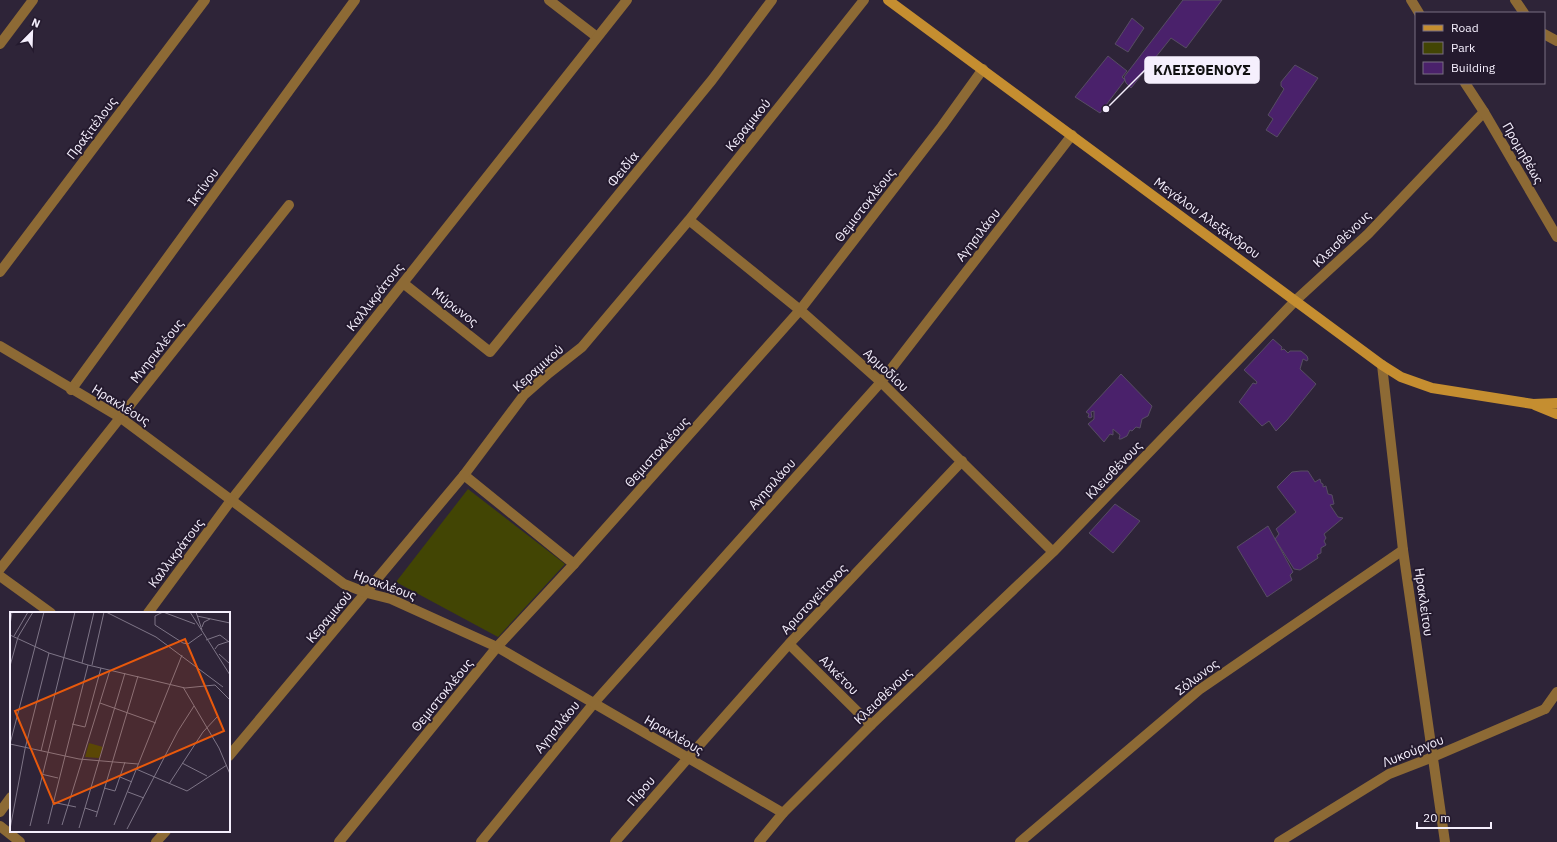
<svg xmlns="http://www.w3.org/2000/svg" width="1557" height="842" viewBox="0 0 1557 842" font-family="'IBM Plex Sans',sans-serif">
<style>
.green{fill:#424504}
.building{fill:#4a216b;stroke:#574d63}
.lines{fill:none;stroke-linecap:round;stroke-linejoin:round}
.service{stroke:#8d6a35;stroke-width:10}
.pedestrian{stroke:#8d6a35;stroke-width:10}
.minor{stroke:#8d6a35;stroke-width:10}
.tertiary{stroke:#8d6a35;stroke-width:10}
.secondary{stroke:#c58e30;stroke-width:10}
.labels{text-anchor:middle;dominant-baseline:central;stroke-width:4;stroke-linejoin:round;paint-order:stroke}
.street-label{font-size:13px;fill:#f5effd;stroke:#241a2e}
.inset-road{fill:none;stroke:#7e7587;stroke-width:1}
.view{fill:#e8590c;fill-opacity:0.15;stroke:#e8590c;stroke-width:2}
.inset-edge{fill:none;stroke:#f5effd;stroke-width:2}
.leader{fill:none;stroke:#f5effd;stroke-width:1.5}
.callout-dot{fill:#f5effd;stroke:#241a2e;stroke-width:1.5}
.callout{fill:#f5effd;stroke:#f5effd;stroke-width:1.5}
.callout-label{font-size:14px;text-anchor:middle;font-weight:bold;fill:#111}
</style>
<rect width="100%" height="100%" fill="#2e2438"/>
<path class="green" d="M468 489 565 564 498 637 396 582Z"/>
<path class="building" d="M1183 0H1222L1186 48 1171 38 1131 88 1126 83 1124 77Z
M1132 18 1144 28 1128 52 1115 44Z
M1108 56 1127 71 1122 77 1125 80 1100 113 1075 97Z
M1295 65 1318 78 1277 137 1266 130 1273 119 1268 115 1284 89 1281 86V82Z
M1273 339 1282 347 1281 350 1284 349 1288 353 1290 351H1301L1307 356 1308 359 1307 361 1303 359 1300 369 1316 384 1287 420 1276 431 1269 421 1262 426 1239 402 1253 383 1256 384 1257 382 1244 370Z
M1121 374 1152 406 1148 416 1142 419 1140 428 1136 427 1132 431 1130 430 1127 436 1121 439H1119L1120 435 1113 429V435L1110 434 1104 442 1088 424 1094 419V411L1091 412 1092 417 1090 418 1088 417 1089 414 1086 412Z
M1301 471H1308L1315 482 1320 479 1321 483 1323 484V487L1326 486 1328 494 1332 495 1334 504 1330 505 1338 517 1343 518 1324 534 1326 538 1324 541 1326 545 1321 548V553L1317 555 1318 558 1300 570 1294 569 1275 539 1279 534 1276 529 1296 512 1277 487 1292 472Z
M1115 504 1140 521 1113 553 1089 533Z
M1268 526 1293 572 1290 575 1292 580 1267 597 1237 547Z"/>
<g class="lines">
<path class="service" d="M549 0 597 37
M789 644 871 725
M1545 709 1557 692
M688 758 789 644 962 461"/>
<path class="pedestrian" d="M464 475 574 564"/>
<path class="minor" d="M1515 0 1524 13
M1544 34 1557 41
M0 44 33 0
M689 220 800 310 881 382 1053 552
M0 272 205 0
M403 283 490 352 712 80 772 0
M71 390 355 0
M0 569 289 205
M0 576 51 613
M148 613 232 499 627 0
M229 756 464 475 524 395 549 373 582 347 689 220 864 0
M0 812 11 797
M783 813 871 725 1053 552 1296 300 1368 234 1484 112
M0 826 20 842
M156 842 166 831
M339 842 497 647 574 564 800 310 942 126 983 69
M481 842 594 703 881 382 1072 135
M615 842 688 758
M1020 842 1199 690 1403 550
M1279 842 1389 774 1433 757 1545 709"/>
<path class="tertiary" d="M1411 0 1419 13
M1465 83 1484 112 1557 237
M0 346 121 418 344 584 367 593 391 599 497 647 783 813 759 842
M1382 365 1403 550 1445 842"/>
<path class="secondary" d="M888 0 1382 365 1401 377 1432 388 1533 404 1557 403
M1535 405 1557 414"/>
</g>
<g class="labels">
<g class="street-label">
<text transform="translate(748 125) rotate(-51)">Κεραμικού</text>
<text transform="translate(92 128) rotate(-53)">Πραξιτέλους</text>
<text transform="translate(1523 153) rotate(60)">Προμηθέως</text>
<text transform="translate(623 169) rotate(-51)">Φειδία</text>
<text transform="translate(203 187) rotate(-54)">Ικτίνου</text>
<text transform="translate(865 205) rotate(-52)">Θεμιστοκλέους</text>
<text transform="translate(1207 218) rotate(36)">Μεγάλου Αλεξάνδρου</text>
<text transform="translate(978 235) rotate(-52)">Αγησιλάου</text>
<text transform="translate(1342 239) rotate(-44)">Κλεισθένους</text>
<text transform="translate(375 297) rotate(-52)">Καλλικράτους</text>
<text transform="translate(455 307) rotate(38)">Μύρωνος</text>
<text transform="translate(157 351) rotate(-52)">Μνησικλέους</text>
<text transform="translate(538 368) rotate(-42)">Κεραμικού</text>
<text transform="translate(886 370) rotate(43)">Αρμοδίου</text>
<text transform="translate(121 405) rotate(32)">Ηρακλέους</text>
<text transform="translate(657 452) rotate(-48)">Θεμιστοκλέους</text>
<text transform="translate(1114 470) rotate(-46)">Κλεισθένους</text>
<text transform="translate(772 484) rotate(-48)">Αγησιλάου</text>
<text transform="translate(176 553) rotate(-53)">Καλλικράτους</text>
<text transform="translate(385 585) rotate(20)">Ηρακλέους</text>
<text transform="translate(814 599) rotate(-47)">Αριστογείτονος</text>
<text transform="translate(1424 602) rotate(82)">Ηρακλείτου</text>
<text transform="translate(329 617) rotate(-50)">Κεραμικού</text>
<text transform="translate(839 675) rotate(45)">Αλκέτου</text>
<text transform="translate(1197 677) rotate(-37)">Σόλωνος</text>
<text transform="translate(442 695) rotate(-51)">Θεμιστοκλέους</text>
<text transform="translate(883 696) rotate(-44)">Κλεισθένους</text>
<text transform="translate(557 727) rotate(-51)">Αγησιλάου</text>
<text transform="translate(674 735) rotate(30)">Ηρακλέους</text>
<text transform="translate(1413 751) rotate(-22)">Λυκούργου</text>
<text transform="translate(641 791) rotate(-49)">Πίρου</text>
</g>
</g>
<g transform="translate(10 612)">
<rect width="220" height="220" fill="#2e2438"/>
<path d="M79 131 93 135 89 146 75 145Z" fill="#424504"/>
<path class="inset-road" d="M96 0 146 25 213 75M153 0 145 4V13L173 31 178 32 192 22M153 0 185 12M180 0 220 63M186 0 192 18M187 4 220 11M0 13 2 0M192 15 194 10 200 7M0 23 39 41 78 53 175 76 205 73 220 88M4 24 18 0M8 25 23 0M196 28 210 23 219 30M205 37 208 33 220 29M209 42 220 52M72 51 84 0M82 53 94 0M0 54 8 25M173 75 209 136 220 162M90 91 146 111M62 112 75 115 91 56M0 132 34 0M0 132 69 147 128 152M31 139 65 0M172 151 197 164M126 157 177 179 217 153M31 162 48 166M110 165 122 170M159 172 193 120 207 105M94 176 105 179 115 150M118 180 134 186M42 190 66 195M75 196 87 200M86 205 128 64M38 212 78 53M52 213 100 58M104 213 172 43M20 214 46 108M69 216 115 61M0 217 15 137 39 41M117 217 168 119 184 94"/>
<path class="view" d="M175 27 214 119 44 192 5 99Z"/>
<rect width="220" height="220" class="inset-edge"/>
</g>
<path class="leader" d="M1106 109L1145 70"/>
<circle class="callout-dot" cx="1106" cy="109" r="4"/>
<rect class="callout" x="1145" y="57" width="114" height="26" rx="4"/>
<g class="callout-label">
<text x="1202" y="75">ΚΛΕΙΣΘΕΝΟΥΣ</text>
</g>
<rect x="1415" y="12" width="130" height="72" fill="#241a2e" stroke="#786f81"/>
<rect x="1423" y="25" width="20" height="6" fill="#c58e30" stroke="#786f81"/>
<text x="1451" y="32" font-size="12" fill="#f5effd">Road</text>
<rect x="1423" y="42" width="20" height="12" fill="#424504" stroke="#786f81"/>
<text x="1451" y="52" font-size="12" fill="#f5effd">Park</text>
<rect x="1423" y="62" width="20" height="12" fill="#4a216b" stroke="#786f81"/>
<text x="1451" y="72" font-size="12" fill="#f5effd">Building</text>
<g transform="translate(32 32) rotate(23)" stroke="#241a2e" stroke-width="3" paint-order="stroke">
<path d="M0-3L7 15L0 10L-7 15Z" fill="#f5effd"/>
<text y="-6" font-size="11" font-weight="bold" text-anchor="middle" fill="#f5effd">N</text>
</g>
<path d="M1417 822v6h74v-6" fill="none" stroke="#f5effd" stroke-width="2"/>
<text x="1423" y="822" font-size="12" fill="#f5effd" stroke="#241a2e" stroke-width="3" paint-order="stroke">20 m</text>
</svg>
